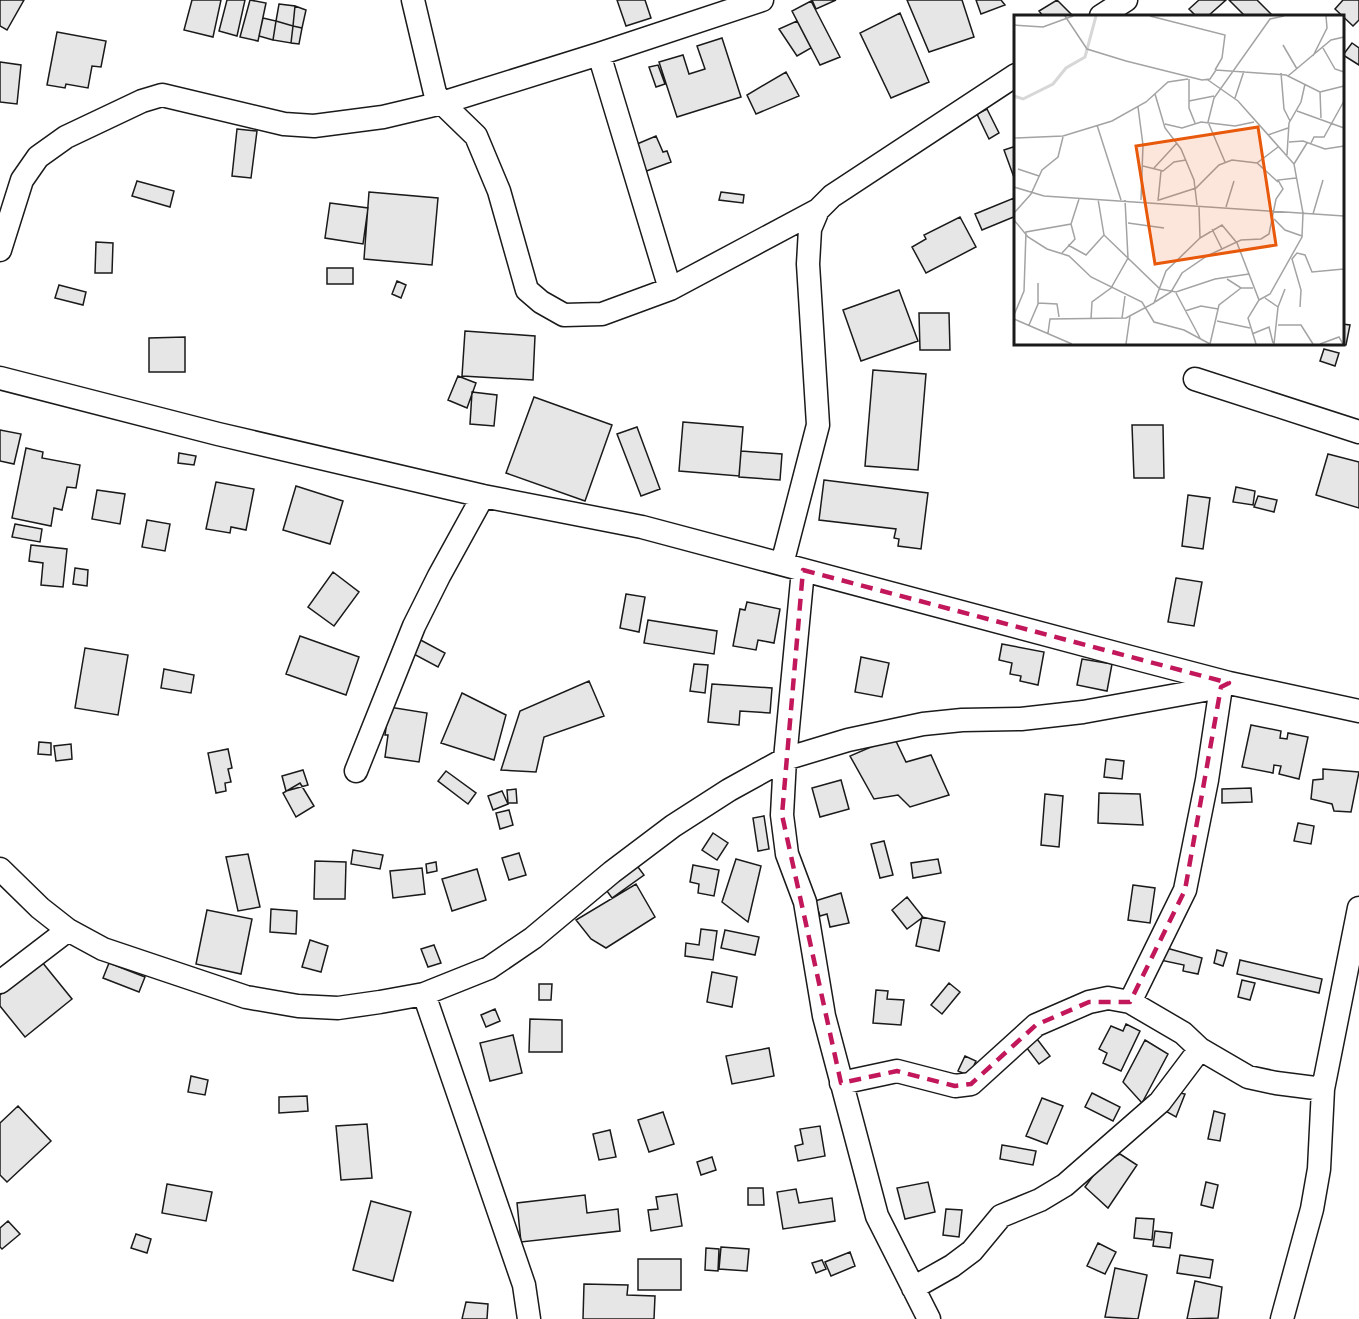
<svg xmlns="http://www.w3.org/2000/svg" width="1359" height="1319" viewBox="0 0 1359 1319" font-family="Signika,sans-serif">
<style>
.building{fill:#e6e6e6;stroke:#1a1a1a;stroke-width:1.5}
.lines{fill:none;stroke-linecap:round;stroke-linejoin:round}
.minor-casing{stroke:#1a1a1a;stroke-width:25}
.minor{stroke:#fff;stroke-width:22}
.marked{fill:none;stroke:#c2185b;stroke-width:4.5;stroke-dasharray:12 8;stroke-linejoin:round}
.inset-river{fill:none;stroke:#d7d7d7;stroke-width:3}
.inset-road{fill:none;stroke:#a3a3a3;stroke-width:1.5}
.view{fill:#e8590c;fill-opacity:0.15;stroke:#e8590c;stroke-width:3}
.inset-edge{fill:none;stroke:#1a1a1a;stroke-width:3}
</style>
<rect width="100%" height="100%" fill="#fff"/>
<path class="building" d="M0 0H24L7 30 0 26Z
M192 0H221L213 37 184 30Z
M227 0H245L237 36 219 31Z
M250 0 266 3 258 41 240 37Z
M617 0H645L651 18 626 26Z
M812 0H836L816 9Z
M907 0H962L974 37 929 52Z
M976 0H1001L1005 5 981 14Z
M1057 0 1073 16H1043L1039 11Z
M1199 0H1226L1208 16H1196L1189 9Z
M1229 0H1257L1273 16H1245Z
M1343 0H1359V20L1353 26 1335 9Z
M811 1 840 57 820 65 792 11Z
M279 4 295 6 293 26 276 21Z
M295 6 306 10 302 28 293 26Z
M900 13 929 82 891 98 860 33Z
M263 18 276 21 273 40 259 36Z
M276 21 293 26 291 43 273 40Z
M797 21 811 48 797 56 779 29Z
M293 26 302 28 299 44 291 43Z
M57 32 106 41 101 67 92 66 88 88 66 84 65 88 47 85Z
M722 38 741 97 677 117 659 62 683 55 689 74 705 69 697 46Z
M1352 43 1359 48V65L1343 55Z
M0 62 21 65 17 104 0 102Z
M658 65 665 84 656 87 649 67Z
M786 72 799 96 756 114 747 95Z
M987 109 999 133 989 139 977 114Z
M237 129 257 131 251 178 232 176Z
M656 136 663 152 667 151 671 162 641 173 630 147Z
M1016 146V183L1004 150Z
M137 181 174 191 170 207 132 196Z
M369 192 438 198 432 265 364 259Z
M721 192 744 195 743 203 719 200Z
M1014 198 1016 216 982 230 975 214Z
M330 203 368 208 363 244 325 238Z
M960 217 976 247 926 273 912 247 926 239 924 235Z
M96 242 113 243 112 273H95Z
M327 268H353V284H327Z
M397 281 406 285 401 298 392 294Z
M59 285 86 292 83 305 55 298Z
M899 290 918 341 861 361 843 310Z
M919 313H949L950 350H920Z
M1342 324 1350 325 1346 345 1339 344H1342Z
M465 331 535 336 533 380 462 376Z
M185 337V372H149V338Z
M1324 349 1339 353 1335 366 1320 361Z
M873 370 926 374 918 470 865 466Z
M458 376 476 383 467 408 448 400Z
M472 392 497 395 494 426 470 424Z
M534 397 612 425 585 501 506 473Z
M683 422 743 427 739 476 679 471Z
M1132 425H1163L1164 478H1134Z
M637 427 660 489 641 496 617 434Z
M0 430 21 434 14 464 0 461Z
M26 448 43 452 42 458 80 465 76 488 67 487 62 510 54 508 51 526 12 518Z
M741 451 782 454 780 480 739 477Z
M179 453 196 456 194 465 178 463Z
M1328 454 1359 462V508L1316 495Z
M824 480 928 493 921 549 898 546 899 539 894 538 896 529 819 520Z
M216 482 254 489 246 530 231 527 230 533 206 529Z
M296 486 343 501 330 544 283 530Z
M1236 487 1255 491 1253 505 1233 502Z
M97 490 125 494 120 524 92 519Z
M1188 495 1210 498 1203 549 1182 546Z
M1258 496 1277 500 1274 512 1254 507Z
M147 520 170 524 165 551 142 547Z
M15 524 42 529 40 542 12 537Z
M31 545 67 549 63 587 41 585 43 563 29 561Z
M75 568 88 570 87 586 73 584Z
M333 572 359 592 334 626 308 607Z
M1176 578 1202 582 1194 626 1168 622Z
M626 594 645 597 639 632 620 628Z
M747 602 780 609 774 643 758 640 756 650 733 646 740 609 745 610Z
M648 620 717 631 714 654 644 643Z
M300 636 359 657 346 695 286 674Z
M415 637 445 653 438 667 408 651Z
M1002 644 1044 652 1038 685 1020 681 1021 676 1010 674 1012 663 999 660Z
M85 648 128 655 118 715 75 708Z
M861 657 889 663 882 697 855 692Z
M1082 659 1112 664 1107 691 1077 685Z
M694 664 708 665 705 693 690 691Z
M164 669 194 675 191 693 161 688Z
M589 681 604 716 544 737 536 772 501 770 520 711Z
M712 684 772 688 770 713 740 711 739 725 708 722Z
M462 693 506 715 494 760 441 743Z
M389 707 427 713 419 762 385 757 388 735H385Z
M1251 725 1281 731 1280 738 1287 739 1288 733 1308 737 1299 779 1279 774 1281 766 1274 765 1273 773 1242 767Z
M894 737 906 762 931 755 949 795 910 807 898 795 874 799 850 756Z
M39 742 51 743V755L38 754Z
M71 744 72 759 56 761 54 746Z
M228 749 232 768 228 769 231 782 225 783 226 791 216 793 208 753Z
M1106 759 1124 761 1122 779 1104 777Z
M1323 769 1359 772 1351 812 1334 811 1332 804 1311 799 1313 780 1323 779Z
M303 770 308 785 286 791 282 776Z
M446 771 476 793 468 804 438 781Z
M841 780 849 809 820 817 812 788Z
M300 783 314 806 296 817 283 793Z
M1251 788 1252 802 1222 803V789Z
M516 789 517 803H508L507 790Z
M502 791 508 804 493 810 488 796Z
M1099 793 1140 794 1143 825 1098 823Z
M1045 794 1063 796 1059 847 1041 845Z
M509 810 513 825 500 829 496 813Z
M764 816 769 849 758 851 753 818Z
M1298 823 1314 826 1311 844 1294 841Z
M713 833 728 843 717 860 702 850Z
M884 841 893 875 880 878 871 844Z
M353 850 383 855 380 869 351 864Z
M519 853 526 875 509 880 502 858Z
M248 854 260 907 238 911 226 857Z
M736 859 761 866 748 922 722 902Z
M938 859 941 873 913 878 911 863Z
M315 861 346 862 345 899H314Z
M436 862 437 871 427 873 426 864Z
M635 863 644 875 612 898 604 887Z
M693 865 719 870 714 896 698 893 699 884 690 882Z
M422 868 425 894 393 898 390 871Z
M477 869 486 900 452 911 442 879Z
M636 884 655 917 606 948 591 939 576 920Z
M1133 885 1155 888 1150 923 1128 920Z
M841 893 849 923 830 927 827 914 820 916 815 901Z
M907 897 923 917 907 929 892 910Z
M271 909 297 911 296 934 270 932Z
M207 910 252 919 241 974 196 964Z
M922 917 945 922 939 951 916 946Z
M701 929 717 931 713 960 685 956 686 943 699 945Z
M725 930 759 937 755 955 721 948Z
M310 940 328 946 321 972 302 967Z
M434 945 441 963 428 967 421 949Z
M1163 947 1202 958 1198 974 1183 971 1184 965 1160 960Z
M1217 950 1227 953 1223 966 1214 963Z
M1240 960 1322 979 1319 993 1237 974Z
M42 962 72 999 25 1037 0 1006V995Z
M109 963 145 977 139 992 103 978Z
M712 972 737 977 732 1007 707 1002Z
M1242 980 1255 983 1250 1000 1238 997Z
M949 983 960 992 942 1014 931 1005Z
M539 984H552L551 1000H539Z
M876 990 888 991 887 999 904 1000 901 1025 873 1023Z
M495 1009 500 1021 486 1027 481 1015Z
M530 1019 562 1020V1052H529Z
M1126 1024 1140 1031 1121 1071 1103 1063 1107 1053 1099 1049 1111 1026 1123 1031Z
M513 1035 522 1073 490 1081 480 1043Z
M1034 1035 1050 1056 1039 1064 1023 1043Z
M1145 1040 1168 1054 1142 1103 1123 1082Z
M769 1048 774 1076 732 1084 726 1056Z
M965 1056 976 1061 969 1076 958 1071Z
M191 1076 208 1080 205 1095 188 1092Z
M1165 1090 1185 1094 1176 1117 1160 1108Z
M1092 1093 1120 1107 1113 1121 1085 1107Z
M307 1096 308 1111 279 1113V1097Z
M1042 1098 1063 1106 1047 1144 1026 1136Z
M18 1106 51 1141 7 1182 0 1175V1123Z
M1214 1111 1225 1114 1220 1141 1208 1139Z
M663 1112 674 1144 649 1152 638 1120Z
M367 1124 372 1178 341 1180 336 1126Z
M820 1126 825 1156 798 1161 795 1146 803 1144 800 1129Z
M610 1130 616 1157 599 1160 593 1134Z
M1002 1145 1036 1151 1033 1165 1000 1159Z
M1120 1154 1137 1165 1108 1208 1085 1187 1103 1162Z
M712 1157 716 1170 701 1175 697 1162Z
M928 1182 935 1212 905 1219 897 1188Z
M1206 1182 1218 1185 1213 1208 1201 1205Z
M167 1184 212 1192 206 1221 162 1213Z
M748 1188H763L764 1205H748Z
M796 1189 799 1203 832 1198 835 1221 783 1229 777 1192Z
M677 1194 682 1226 651 1231 648 1210 658 1209 656 1197Z
M585 1195 587 1213 618 1209 620 1231 521 1242 517 1203Z
M371 1201 411 1212 393 1281 353 1270Z
M946 1209 962 1210 959 1237 943 1235Z
M1136 1218 1154 1219 1152 1240 1134 1238Z
M8 1221 20 1234 2 1249 0 1247V1228Z
M1155 1231 1172 1233 1170 1248 1153 1246Z
M136 1234 151 1239 147 1253 131 1248Z
M1098 1243 1116 1252 1105 1274 1087 1266Z
M721 1247 749 1249 747 1271 719 1269Z
M706 1248 719 1249 718 1271 705 1270Z
M850 1252 855 1266 831 1276 825 1262Z
M1180 1255 1213 1260 1210 1278 1177 1273Z
M638 1259H681V1290H638Z
M822 1260 826 1269 816 1273 812 1263Z
M1115 1268 1147 1275 1138 1319 1105 1317Z
M1195 1281 1222 1287 1218 1318 1187 1319Z
M584 1284 628 1285 627 1295 655 1296 654 1319H583Z
M466 1302 488 1304 487 1319H462Z"/>
<g class="lines">
<defs>
<path id="minor" d="M413 0 435 93 442 103 476 136 499 191 527 290 541 302 564 315 602 314 670 289 818 210
M1101 16 1126 0
M599 54 670 289
M0 250 22 180 38 157 66 137 142 101 162 95 284 124 314 126 383 117 442 103 599 54 762 0
M0 378 218 434 483 496 642 527 1130 657 1229 683 1359 711
M1195 379 1359 432
M782 564 818 425 808 264 810 229 818 210 832 196 1016 75
M803 570 785 759 782 815 787 854 805 902 824 1016 877 1216 929 1319
M356 771 414 626 439 576 483 496
M0 869 40 908 68 930 103 949 246 997 298 1006 338 1008 380 1002 424 994 489 968 533 938 612 872 673 826 729 790 785 759 848 740 923 724 962 720 1021 719 1083 712 1221 687 1228 684
M0 982 68 930
M424 994 524 1285 529 1319
M1130 1002 1185 890 1207 780 1221 687
M841 1083 897 1071 955 1086 971 1084 1036 1025 1089 1002 1108 998 1130 1002 1183 1033 1200 1049 1248 1077 1276 1083 1323 1089
M913 1288 952 1266 972 1251 1001 1216 1040 1200 1065 1185 1160 1102 1200 1049
M1282 1319 1312 1209 1319 1169 1323 1089 1359 908"/>
</defs>
<use href="#minor" class="minor-casing"/>
<use href="#minor" class="minor"/>
</g>
<path class="marked" d="M803 570 1229 683 1221 687 1185 890 1130 1002H1089L1036 1025 971 1084 955 1086 897 1071 841 1083 782 815Z"/>
<g transform="translate(1014 15)">
<rect width="330" height="330" fill="#fff"/>
<path class="inset-river" d="M0 81 9 84 39 69 52 53 71 42 82 1"/>
<path class="inset-road" d="M51 1 73 34 112 46 188 65 196 64 202 55 272 60 306 77 307 103M136 1 211 20 208 43 201 55M0 10 29 12 59 1M269 30 283 54M309 33 321 54 330 57M299 41 313 13 312 1M267 58 270 94 276 106M274 61 317 25 330 22M175 64V93L181 108M194 65 224 86 280 149 289 198 288 222 256 279 245 285M306 77 330 71M141 79 151 113 167 134 180 165 183 190M221 83 230 56M175 86 200 81M124 92 129 130 127 185M283 96 330 113M151 109 168 113 187 107 221 111 240 107M83 110 107 185M254 120 274 113M0 123 49 121 98 106 132 87 154 67 174 64M275 127 289 126 311 134 330 131M297 128 300 122H310L330 86M273 140 275 108 287 87 291 69M211 147 194 107 200 83 256 4 270 1M243 148 264 132M280 149 293 128M129 151 149 156 160 147 172 145M140 153 163 128M4 154 25 161M0 172 30 181 330 201M84 184 90 220 146 274 162 277 201 264 235 259M145 185 182 173 205 150 218 145 243 148 264 167M144 186 147 156M212 192 220 166M0 198 17 179 28 155 44 142 49 122M299 199 309 165M260 204 271 215 288 221M0 205 14 222 33 234 55 241 77 262 128 287 140 307 170 315 196 329M114 208 150 213M198 214 208 234M186 223 208 210 223 228 245 285 234 303 242 329M54 230 72 240 90 220M48 238 61 224 57 209M213 264 227 273H239M162 278 186 323M251 283 264 292 260 329M141 287 157 277 168 258 193 241 227 225 247 224 255 219 262 184 269 174 264 165 282 163M24 288 43 289 45 302M264 292 271 274M286 292 287 275 278 244 283 238 291 240 298 257 330 254M171 296 187 291 204 294M0 300 10 276 12 217 57 209 65 184M108 303 111 281M0 304 58 329M77 304 78 287 97 273 114 243 111 185M203 306 236 313M15 310 24 289V268M264 310H287L299 329M34 318 36 304 112 303 140 288 152 256 186 223 185 191M238 319 255 312 259 328M112 329 116 301M196 329 205 290 227 273M306 329 325 322 329 329"/>
<path class="view" d="M244 112 262 230 141 249 122 131Z"/>
<rect width="330" height="330" class="inset-edge"/>
</g>
</svg>
